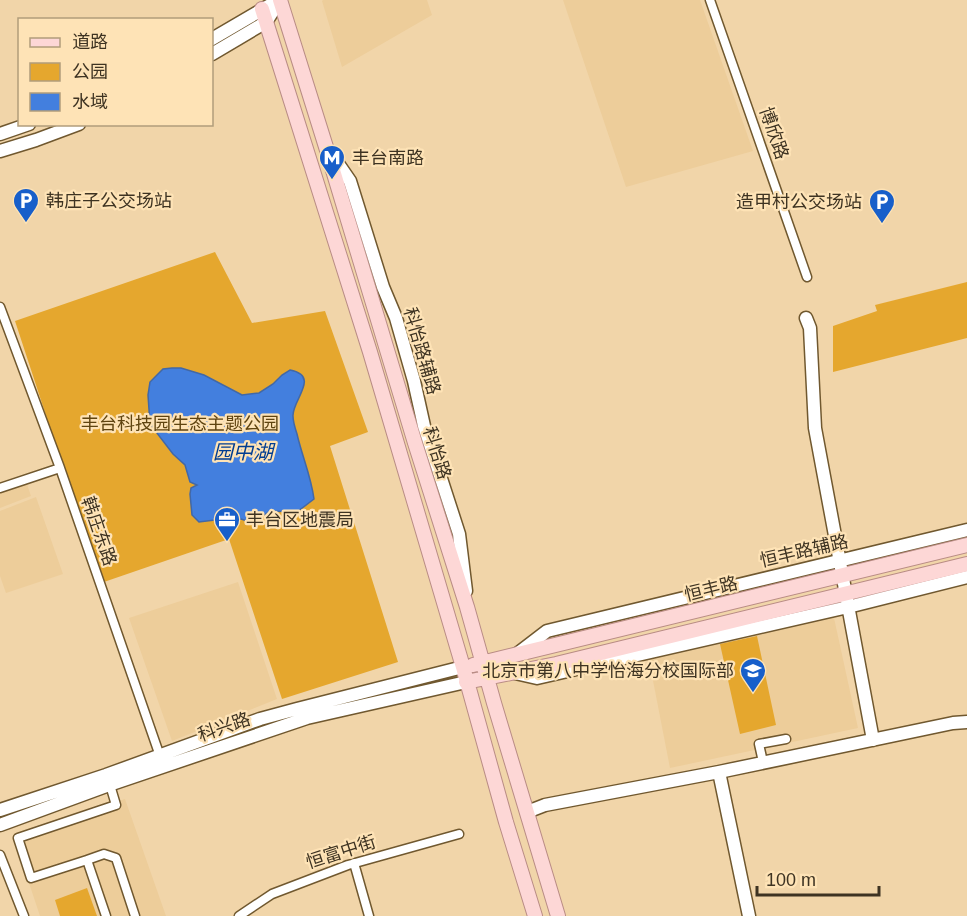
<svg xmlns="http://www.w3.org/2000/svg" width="967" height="916" viewBox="0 0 967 916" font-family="Helvetica,'Noto Sans SC',sans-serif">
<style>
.built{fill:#edcd9a}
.green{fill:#e5a72e}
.water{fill:#437fde;stroke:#4268a6;stroke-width:1.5}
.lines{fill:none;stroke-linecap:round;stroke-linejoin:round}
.street-casing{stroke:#70582f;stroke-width:11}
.secondary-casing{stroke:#70582f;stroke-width:15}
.primary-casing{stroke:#b98c85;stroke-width:16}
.street{stroke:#fff;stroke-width:8}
.secondary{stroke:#fff;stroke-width:12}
.primary{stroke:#fdd7d6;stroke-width:14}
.labels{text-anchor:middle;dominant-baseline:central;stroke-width:4.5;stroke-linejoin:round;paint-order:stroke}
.street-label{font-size:18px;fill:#3e3322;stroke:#fee3b6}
.poi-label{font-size:18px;fill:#3e3322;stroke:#fee3b6;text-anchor:start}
.park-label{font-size:18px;fill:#5f4410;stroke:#fee3b6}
.water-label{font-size:20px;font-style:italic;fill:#013d91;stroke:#fee3b6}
</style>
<rect width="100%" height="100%" fill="#f1d5a9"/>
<path class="built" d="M323 0H427L432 15 342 67 322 1Z
M563 0H700L753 151 626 187Z
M27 484 31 496 0 508V493Z
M36 497 63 574 6 593 0 576V511Z
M238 582 277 699 172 741 129 618Z
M834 618 858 728 670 768 649 660Z
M125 799 166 916H40L14 838 17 833Z"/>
<path class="green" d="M215 252 252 323 325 311 368 432 330 446 398 662 282 699 229 539 101 583 15 321Z
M967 282V338L833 372V326L877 311 875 305Z
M757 636 776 725 740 734 720 644Z
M87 888 97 916H60L55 900Z"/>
<path class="water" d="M172 368H181L204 375 242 395 259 393 273 384 282 375 290 370C321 376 292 400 293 416 293 422 295 428 297 434 302 456 311 476 314 499L297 512 271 511 262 516 247 521 241 519 232 520 223 519 199 522 192 515 190 494 191 488 197 485 190 482 185 465 173 454 150 424 148 395 150 382 163 369Z"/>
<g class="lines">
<defs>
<path id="street" d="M710 0 807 277
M0 307 60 468 161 759
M0 488 60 468
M763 762 759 744 786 739
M0 855 24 916
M87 860 104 854 116 858 135 916
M354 863 369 916
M106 916 87 860 31 878 18 838 116 805 110 785
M239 916 272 894 348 865 459 834"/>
<path id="secondary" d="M212 39 270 5
M212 54 266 22 280 0
M0 134 29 124
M0 151 36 140 79 124
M330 152 350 181 383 287 396 318 414 381 424 426 459 534 466 591
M806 318 810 328 815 428 873 740
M517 654 547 631 967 530
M515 673 537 678 848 607 967 577
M719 772 749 916
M0 810 106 775 260 719 297 709 463 667
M527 812 545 805 719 772 953 723 967 722
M0 825 109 785 307 718 466 682"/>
<path id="primary" d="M280 0 326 147 415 443 467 607 494 703 558 916
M262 9 370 352 463 667 506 822 535 916
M473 665 967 545
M466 682 556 664 967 564"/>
</defs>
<use href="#street" class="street-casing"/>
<use href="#secondary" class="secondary-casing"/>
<use href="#primary" class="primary-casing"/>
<use href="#street" class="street"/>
<use href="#secondary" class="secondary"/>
<use href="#primary" class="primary"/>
</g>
<defs>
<symbol id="metro-pin" viewBox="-11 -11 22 30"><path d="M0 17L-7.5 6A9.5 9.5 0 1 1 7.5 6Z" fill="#185fca" stroke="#fee3b6"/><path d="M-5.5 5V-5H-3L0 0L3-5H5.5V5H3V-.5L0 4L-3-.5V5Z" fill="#fff"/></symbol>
<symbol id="parking-pin" viewBox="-11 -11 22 30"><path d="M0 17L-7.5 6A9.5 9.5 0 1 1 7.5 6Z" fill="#185fca" stroke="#fee3b6"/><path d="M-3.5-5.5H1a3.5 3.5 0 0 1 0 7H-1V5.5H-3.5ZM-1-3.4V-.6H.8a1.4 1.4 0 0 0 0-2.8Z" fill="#fff"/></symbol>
<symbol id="office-pin" viewBox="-11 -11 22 30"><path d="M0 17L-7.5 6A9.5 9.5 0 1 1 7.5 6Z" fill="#185fca" stroke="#fee3b6"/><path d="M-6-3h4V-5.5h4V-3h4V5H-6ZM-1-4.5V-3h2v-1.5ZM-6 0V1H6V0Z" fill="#fff"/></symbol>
<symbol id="school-pin" viewBox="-11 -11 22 30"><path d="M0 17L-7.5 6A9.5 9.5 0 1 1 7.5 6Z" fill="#185fca" stroke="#fee3b6"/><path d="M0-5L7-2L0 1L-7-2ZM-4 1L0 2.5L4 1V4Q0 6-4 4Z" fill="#fff"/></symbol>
</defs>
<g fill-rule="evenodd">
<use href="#metro-pin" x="317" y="143" width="30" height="40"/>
<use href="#parking-pin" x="11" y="186" width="30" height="40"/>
<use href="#parking-pin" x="867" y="187" width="30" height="40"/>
<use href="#office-pin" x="212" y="505" width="30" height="40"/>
<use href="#school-pin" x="738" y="656" width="30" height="40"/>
</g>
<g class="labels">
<g class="street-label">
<text transform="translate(774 133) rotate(71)">博欣路</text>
<text transform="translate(422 351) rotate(74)">科怡路辅路</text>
<text transform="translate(437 453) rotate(73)">科怡路</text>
<text transform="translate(99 531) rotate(71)">韩庄东路</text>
<text transform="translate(804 551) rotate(-13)">恒丰路辅路</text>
<text transform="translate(711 589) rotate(-14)">恒丰路</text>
<text transform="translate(224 727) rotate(-19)">科兴路</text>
<text transform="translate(341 852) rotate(-18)">恒富中街</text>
</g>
<g class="poi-label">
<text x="352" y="158">丰台南路</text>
<text x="46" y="201">韩庄子公交场站</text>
<text x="862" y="202" text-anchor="end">造甲村公交场站</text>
<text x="246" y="520">丰台区地震局</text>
<text x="734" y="671" text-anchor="end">北京市第八中学怡海分校国际部</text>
</g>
<g class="park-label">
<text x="180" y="424">丰台科技园生态主题公园</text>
</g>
<g class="water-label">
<text x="243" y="452">园中湖</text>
</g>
</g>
<rect x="18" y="18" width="195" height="108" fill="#fee3b6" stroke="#b19d7b" stroke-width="1.5"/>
<rect x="30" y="38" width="30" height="9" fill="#fdd7d6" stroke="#b19d7b" stroke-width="1.5"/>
<text x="72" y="48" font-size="18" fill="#3e3322">道路</text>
<rect x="30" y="63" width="30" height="18" fill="#e5a72e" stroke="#b19d7b" stroke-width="1.5"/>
<text x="72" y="78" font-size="18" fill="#3e3322">公园</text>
<rect x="30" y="93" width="30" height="18" fill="#437fde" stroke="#b19d7b" stroke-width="1.5"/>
<text x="72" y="108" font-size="18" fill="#3e3322">水域</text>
<path d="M757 886v9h122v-9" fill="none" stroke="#3e3322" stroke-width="3"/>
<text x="766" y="886" font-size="18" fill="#3e3322" stroke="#fee3b6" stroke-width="4.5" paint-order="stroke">100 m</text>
</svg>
